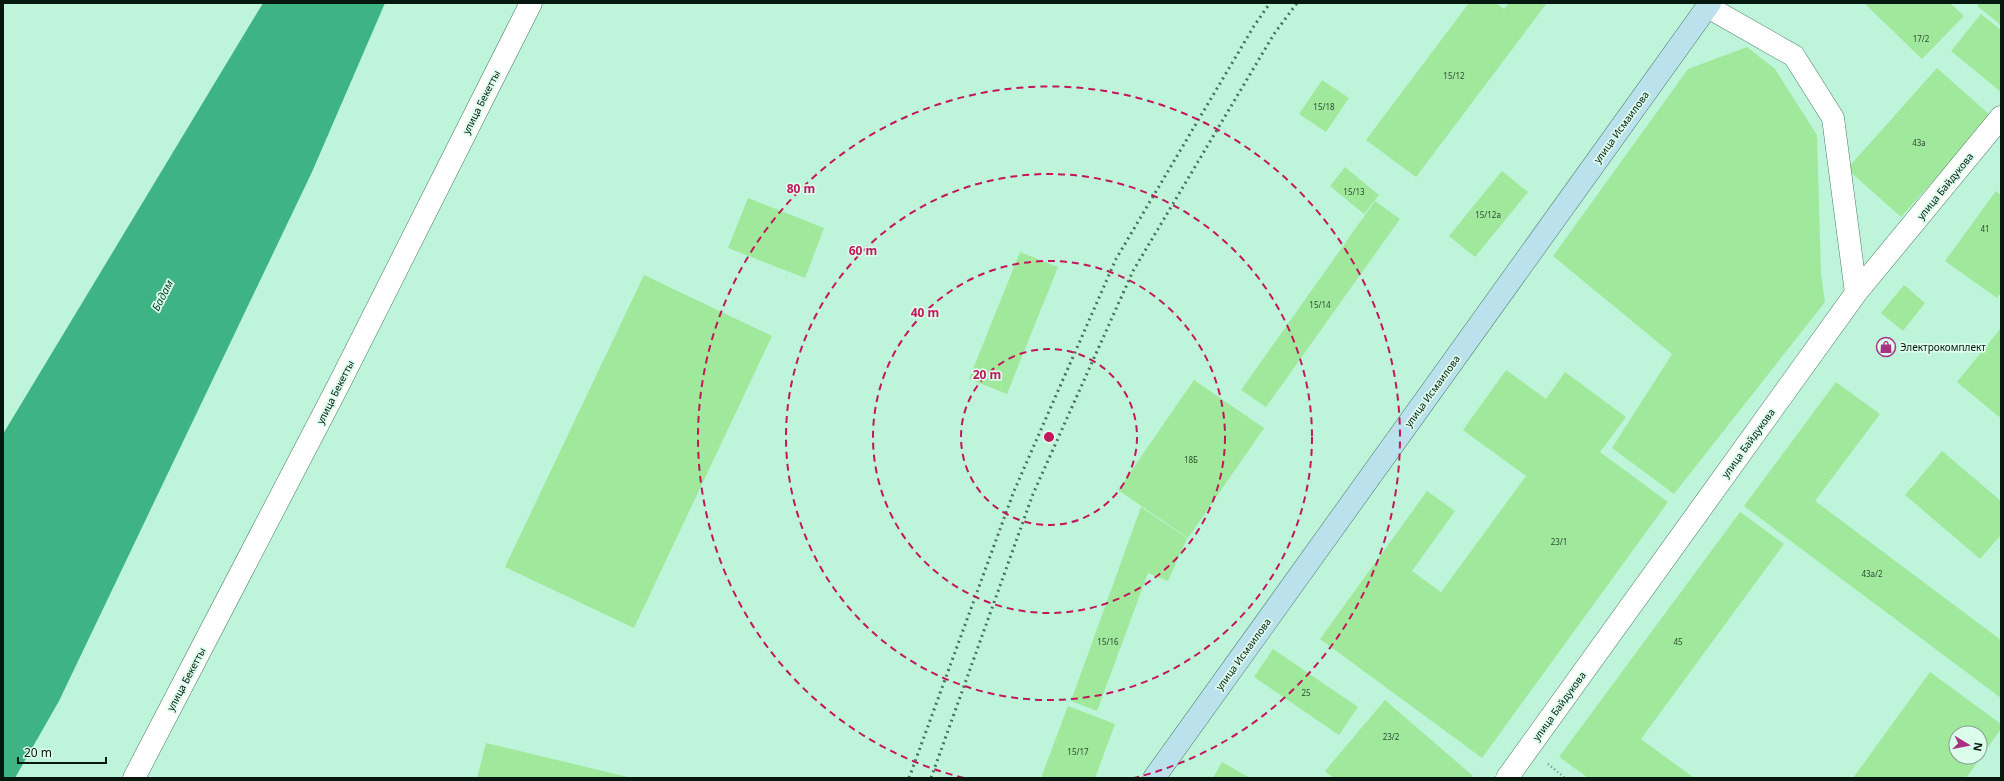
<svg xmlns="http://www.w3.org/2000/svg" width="2004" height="781" viewBox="0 0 2004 781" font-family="'Noto Sans',sans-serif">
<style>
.water{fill:#3eb384}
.building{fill:#a0e89b;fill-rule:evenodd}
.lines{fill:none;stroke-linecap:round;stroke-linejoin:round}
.street-casing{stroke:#487b64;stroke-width:23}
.secondary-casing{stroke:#487b64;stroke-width:23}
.path{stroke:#688f7c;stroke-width:2.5;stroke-dasharray:1 3;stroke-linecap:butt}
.street{stroke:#fff;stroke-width:22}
.secondary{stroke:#bae1ec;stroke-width:22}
.rail{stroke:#4d6f5e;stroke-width:3;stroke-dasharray:2 4;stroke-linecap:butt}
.ring{fill:none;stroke:#c2185b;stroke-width:2;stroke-dasharray:7 5}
.labels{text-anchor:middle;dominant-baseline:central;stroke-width:3.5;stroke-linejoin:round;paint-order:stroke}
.number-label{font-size:8px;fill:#2b4c32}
.street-label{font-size:10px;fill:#04180f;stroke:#dcfdec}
.poi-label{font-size:10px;fill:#04180f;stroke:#dcfdec;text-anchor:start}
.water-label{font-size:11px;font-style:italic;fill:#0b3d2a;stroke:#dcfdec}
.centre{fill:#c2185b;stroke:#dcfdec;stroke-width:2}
.ring-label{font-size:12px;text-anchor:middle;font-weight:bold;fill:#c2185b;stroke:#dcfdec;stroke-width:3.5;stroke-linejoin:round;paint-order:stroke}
</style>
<rect width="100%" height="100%" fill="#bef5da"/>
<path class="water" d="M263 3H385L312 172 59 701 15 778H3V434Z"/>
<path class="building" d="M1469 3H1496L1504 9 1509 3H1547L1416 177 1366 140Z
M1864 3H1950L1964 16 1922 59Z
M1979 3H2001V25L1977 6Z
M1981 14 2001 30V92L1951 51Z
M1747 47 1775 69 1817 135 1821 274 1825 302 1674 494 1612 448 1672 354 1553 256 1688 69Z
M1937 68 1991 116 1901 217 1847 169Z
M1322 80 1349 98 1326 132 1299 114Z
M1345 167 1379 195 1364 214 1330 186Z
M1502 171 1528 192 1475 257 1449 236Z
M1996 191 2001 195V292L1997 298 1945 261Z
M748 198 824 228 805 278 728 248Z
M1375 201 1400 219 1266 407 1241 390Z
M1020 252 1058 267 1007 394 969 379Z
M644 275 772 336 634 628 505 567Z
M1904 285 1925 303 1903 331 1881 313Z
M2001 328V414L1999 417 1957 382Z
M1506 370 1546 399 1565 372 1626 417 1600 452 1668 502 1482 758 1320 639 1427 491 1455 511 1412 571 1441 592 1526 476 1463 430Z
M1194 380 1264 428 1188 538 1118 490Z
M1836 382 1880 414 1815 501 2001 640V698L1744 506Z
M1942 451 2001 501V535L1980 559 1905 495Z
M1141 507 1187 538 1168 581 1148 573 1097 711 1071 701Z
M1740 512 1784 544 1641 739 1694 778H1588L1559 757Z
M1273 649 1358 707 1339 735 1254 677Z
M1930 672 2001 724V729L1966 778H1853ZM1956 733H1980V757H1956Z
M1385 700 1473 776 1471 778H1333L1325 771Z
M1068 706 1115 724 1095 778H1041Z
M486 743 628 777V778H477Z
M1222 762 1250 778H1213Z"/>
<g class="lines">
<defs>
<path id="street" d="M1708 7 1794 56 1833 118 1856 293
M134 778 339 384 531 3
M1507 778 1856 293 2001 117"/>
<path id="secondary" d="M1154 778 1710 3"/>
</defs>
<use href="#street" class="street-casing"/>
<use href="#secondary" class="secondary-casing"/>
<path class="path" d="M1548 764 1565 778"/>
<use href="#street" class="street"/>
<use href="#secondary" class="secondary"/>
<path class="rail" d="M909 778 1014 491 1116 259 1254 26 1270 3
M931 778 1033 494 1133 271 1274 34 1297 3"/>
</g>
<g class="ring">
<circle cx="1049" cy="437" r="88"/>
<circle cx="1049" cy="437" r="176"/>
<circle cx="1049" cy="437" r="263"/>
<path d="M964 778A351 351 0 1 1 1134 778"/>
</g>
<defs>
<symbol id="shop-ring" viewBox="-11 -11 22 22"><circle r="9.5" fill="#dcfdec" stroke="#aa3084" stroke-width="1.5"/><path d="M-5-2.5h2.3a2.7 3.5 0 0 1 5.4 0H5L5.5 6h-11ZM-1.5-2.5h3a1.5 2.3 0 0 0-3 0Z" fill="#aa3084"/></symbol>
</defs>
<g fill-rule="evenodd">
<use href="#shop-ring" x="1875" y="336" width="22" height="22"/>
</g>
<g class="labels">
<g class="number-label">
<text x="1921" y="38">17/2</text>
<text x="1454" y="75">15/12</text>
<text x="1324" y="106">15/18</text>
<text x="1919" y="142">43а</text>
<text x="1354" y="191">15/13</text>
<text x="1488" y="214">15/12а</text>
<text x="1985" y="228">41</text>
<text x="1320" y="304">15/14</text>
<text x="1191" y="459">18Б</text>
<text x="1559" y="541">23/1</text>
<text x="1872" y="573">43а/2</text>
<text x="1108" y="641">15/16</text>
<text x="1678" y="641">45</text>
<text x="1306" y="692">25</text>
<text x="1391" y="736">23/2</text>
<text x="1078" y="751">15/17</text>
</g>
<g class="street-label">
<text transform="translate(481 102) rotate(-63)">улица Бекетты</text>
<text transform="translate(1621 127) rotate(-54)">улица Исмаилова</text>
<text transform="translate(1945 186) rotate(-51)">улица Байдукова</text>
<text transform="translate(1432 391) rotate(-54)">улица Исмаилова</text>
<text transform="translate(335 392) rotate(-63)">улица Бекетты</text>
<text transform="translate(1748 443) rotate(-54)">улица Байдукова</text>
<text transform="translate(1243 654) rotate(-54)">улица Исмаилова</text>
<text transform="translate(186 679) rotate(-62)">улица Бекетты</text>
<text transform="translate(1559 706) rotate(-54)">улица Байдукова</text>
</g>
<g class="poi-label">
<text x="1900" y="347">Электрокомплект</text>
</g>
<g class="water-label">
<text transform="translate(162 295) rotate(-63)">Бадам</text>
</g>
</g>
<circle cx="1049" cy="437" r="6" class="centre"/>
<g class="ring-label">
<text x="801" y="193">80 m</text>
<text x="863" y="255">60 m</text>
<text x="925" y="317">40 m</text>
<text x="987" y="379">20 m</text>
</g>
<rect width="2004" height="781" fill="none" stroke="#04180f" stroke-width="8"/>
<g transform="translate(1968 745) rotate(100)"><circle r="19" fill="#dcfdec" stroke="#86a194"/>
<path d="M0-3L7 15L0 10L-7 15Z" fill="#aa3084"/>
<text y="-6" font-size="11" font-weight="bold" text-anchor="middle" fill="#04180f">N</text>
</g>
<path d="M18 757v6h88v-6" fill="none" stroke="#04180f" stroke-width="2"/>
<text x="24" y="757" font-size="12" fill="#04180f" stroke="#dcfdec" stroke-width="3" paint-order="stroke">20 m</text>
</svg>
